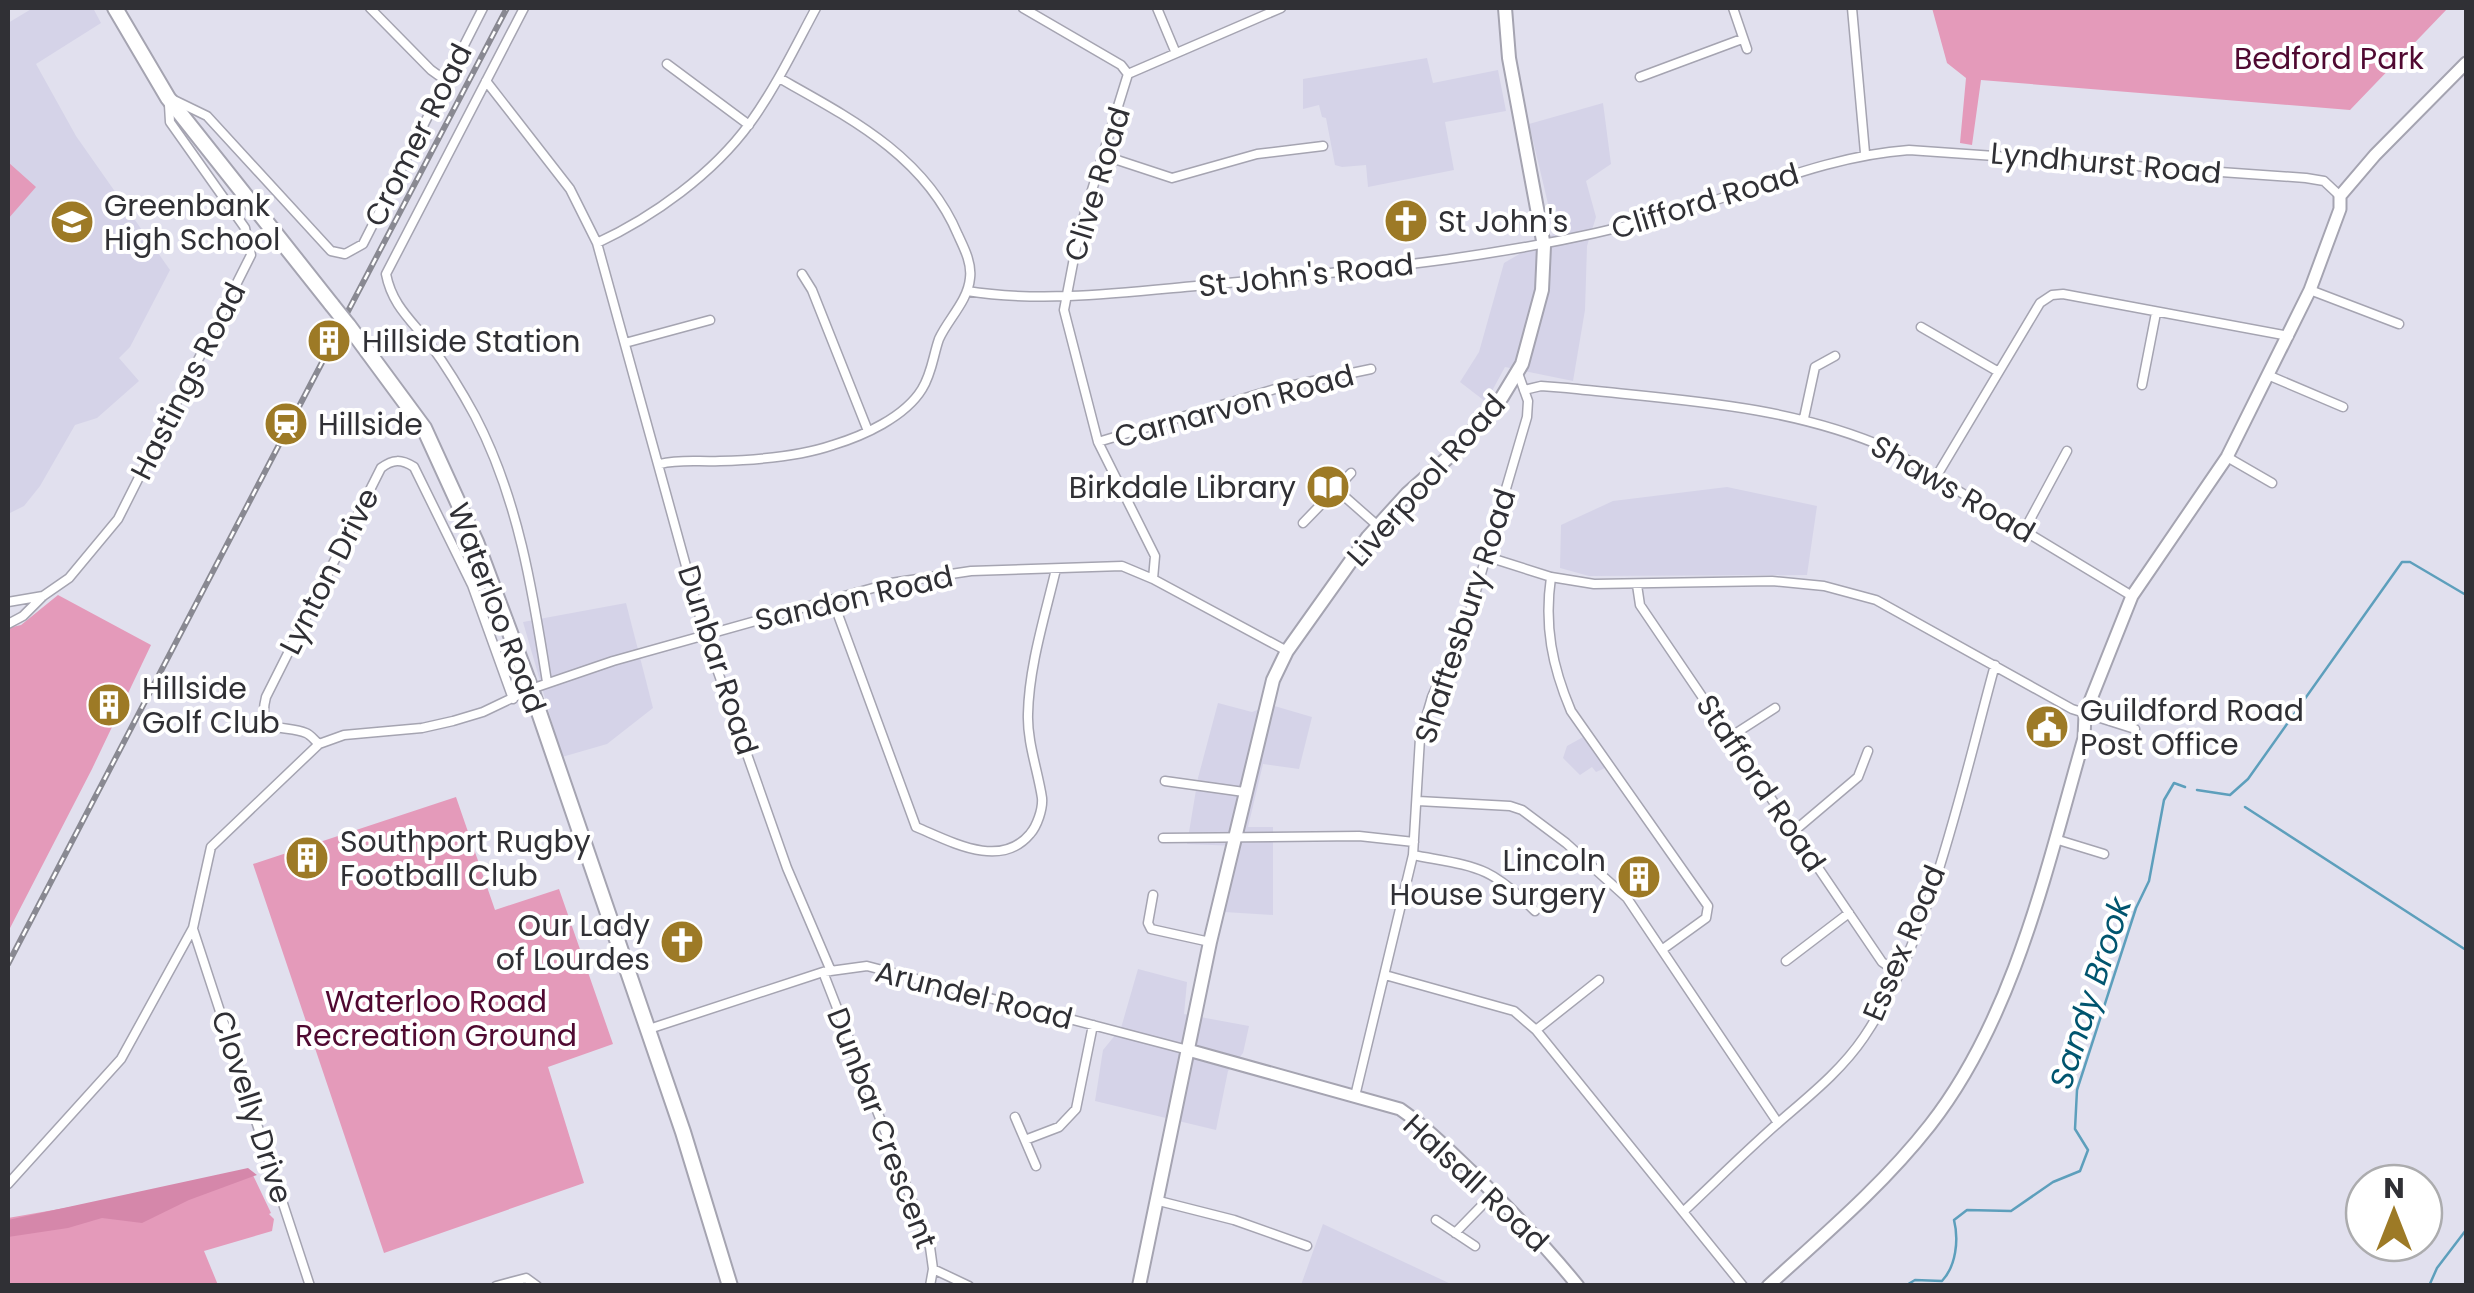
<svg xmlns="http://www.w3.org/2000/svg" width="2474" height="1293" viewBox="0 0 2474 1293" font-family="Poppins,sans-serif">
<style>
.built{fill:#d5d3e8}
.green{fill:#e49aba}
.forest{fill:#d587aa}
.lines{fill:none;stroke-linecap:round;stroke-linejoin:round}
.stream{stroke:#5d9fbc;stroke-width:2.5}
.street-casing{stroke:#a5a4b1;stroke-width:11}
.secondary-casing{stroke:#a5a4b1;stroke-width:15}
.primary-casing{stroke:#a5a4b1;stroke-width:16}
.highway-casing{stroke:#a5a4b1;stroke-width:18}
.street{stroke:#fff;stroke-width:8}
.secondary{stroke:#fff;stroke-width:11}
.primary{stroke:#fff;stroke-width:12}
.highway{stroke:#fff;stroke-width:14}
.rail-casing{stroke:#898992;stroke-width:6}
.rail{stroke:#fff;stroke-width:2.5;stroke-dasharray:8;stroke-linecap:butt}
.highway-bridge-casing{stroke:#a5a4b1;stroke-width:18;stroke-linecap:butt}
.highway-bridge{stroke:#fff;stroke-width:14}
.labels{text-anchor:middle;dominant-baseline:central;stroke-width:8;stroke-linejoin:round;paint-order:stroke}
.park-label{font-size:30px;fill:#500931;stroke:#fff}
.street-label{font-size:30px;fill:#303035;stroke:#fff}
.poi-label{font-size:30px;fill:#303035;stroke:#fff;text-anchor:start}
.water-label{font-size:32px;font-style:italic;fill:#00556f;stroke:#fff}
</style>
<rect width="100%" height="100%" fill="#e1e0ee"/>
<path class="built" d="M33 8H93L101 23 36 64 76 136 170 270 130 347 119 358 139 381 97 418 75 425 40 486 24 506 8 514V23Z
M1427 58 1433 83 1498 70 1506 111 1445 122 1454 170 1368 187 1366 165 1342 167 1335 165 1326 118 1322 117 1319 105 1303 109V79Z
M1603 103 1611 164 1586 181 1596 217 1587 246 1585 310 1573 381 1505 367 1486 402 1460 382 1479 352 1504 263 1555 233 1529 124Z
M1727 487 1817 506 1807 575 1589 576 1560 568 1561 525 1613 501Z
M626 603 653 708 607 744 562 757 523 622Z
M1218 703 1252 712 1271 705 1312 717 1299 769 1263 764 1248 827H1273V915L1224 912 1237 846 1187 844 1198 778Z
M1585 736 1605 768 1596 772 1592 767 1580 775 1563 758 1567 746Z
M1138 969 1187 982 1184 1014 1249 1026 1243 1053 1228 1071 1216 1130 1095 1101 1103 1050 1121 1028Z
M1323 1224 1453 1285H1301Z"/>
<path class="green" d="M1932 8H2448L2350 110 1981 80 1972 145 1960 143 1966 78 1947 63Z
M8 162 36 187 8 219Z
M58 595 151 645 92 769 8 932V628L21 625Z
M456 797 495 910 559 889 613 1044 548 1067 584 1183 384 1253 253 864Z
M251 1171 271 1213 269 1214 274 1219 272 1231 204 1251 218 1285 8 1286V1218L196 1185Z"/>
<path class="forest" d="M248 1168 257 1175 189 1200 142 1223 102 1218 68 1228 8 1237V1220Z"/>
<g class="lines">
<path class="stream" d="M2466 389V390
M2197 790 2230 795 2248 779 2402 562H2410L2466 595
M2245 807 2466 950
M1905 1286 1915 1280 1942 1281C1956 1266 1959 1240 1954 1220L1967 1210 2011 1211 2053 1182 2080 1171 2088 1150 2075 1129 2077 1090 2136 908 2149 881 2164 800 2174 783 2185 787
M2429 1286 2437 1268 2466 1230"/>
<defs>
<path id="street" d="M370 8 431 70 445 80
M524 8 386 274C392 305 411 320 430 344 446 366 462 392 475 416 518 498 533 592 547 682
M1023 8 1121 65 1128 74
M1157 8 1175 51
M1733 8 1747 49
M1852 8 1865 153
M667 64 749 125
M1128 74 1079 232 1064 310 1098 442 1155 556 1153 579
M1128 74 1281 8
M1640 77 1742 39
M486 81 570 189 597 243 705 635 787 868 831 971
M174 100 207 116 331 251 345 254 363 244 483 8
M1102 155 1172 178 1257 154 1323 146
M597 243C653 217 713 174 750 123 776 87 795 47 816 8
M802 274 812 290 868 431
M2310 290 2399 324
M967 291C1048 304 1135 291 1217 284 1367 270 1515 257 1660 217 1743 195 1823 156 1909 150L2306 178 2324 181 2340 196
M1921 327 1997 371
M625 343 710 320
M2270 376 2343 407
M2142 385 2156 313
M1524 390 1541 386 1567 388C1676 400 1787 404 1889 449L2132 596
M1804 418 1815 367 1835 356
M1098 442 1275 389 1371 369
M2227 457 2272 483
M660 464C680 459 699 462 720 461 757 460 798 457 833 445 863 436 905 417 922 389 932 373 933 356 939 339 948 319 968 301 970 278 972 263 964 248 958 235 925 156 850 118 779 78
M1936 477 2040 303 2052 295 2063 294 2289 336
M1336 489 1351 473
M1303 523 1336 489 1378 526
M2025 529 2067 451
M1488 557 1551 577 1594 584 1772 581 1824 586 1876 600 2072 709 2135 729
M1551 577C1544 626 1552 666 1571 711L1708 906 1706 918 1663 949
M1637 585 1640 605 1882 962 1898 973
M833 601 916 827C950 841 1000 870 1030 834 1037 826 1043 809 1042 798 1038 771 1027 742 1028 714 1029 666 1045 616 1056 569
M8 602 43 596
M8 624 23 616 43 596 69 578 118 519 251 255 245 228 170 122 169 105
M1730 737 1775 708
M319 744C314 740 311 735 306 733 284 724 256 736 266 697L381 468C393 459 401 459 414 467L472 585 513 699
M1165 781 1244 792
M1418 801 1510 806 1522 810 1566 843 1627 898 1778 1123
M1793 832 1858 777 1868 751
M1163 838 1359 836 1414 842
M2055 839 2104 854
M1413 855C1476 867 1488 864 1535 911
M1153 895 1148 923 1151 929 1210 942
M193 929 310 1286
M1786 961 1849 913
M823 972 930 1247 933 1269 930 1286
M1385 975 1514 1011 1536 1030 1743 1286
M646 1030 823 972 867 966 1188 1050
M1536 1030 1599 980
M1355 1096 1413 855 1420 738 1432 697 1471 608 1527 417 1528 401 1518 373
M1015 1117 1036 1166
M1025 1140 1059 1127 1076 1109 1093 1025
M8 1184 121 1059 193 928 211 847 319 744 344 735 422 728 453 721 483 712 531 689 613 661 891 583 971 571 1122 566 1153 579 1287 651
M1159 1201 1234 1220 1307 1246
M1684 1211C1715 1182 1746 1151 1778 1123 1809 1096 1841 1071 1864 1037 1931 938 1963 781 1995 665
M1436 1220 1475 1246
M1455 1233 1494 1193
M933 1269 969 1286
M496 1286 526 1278 537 1286"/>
<path id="secondary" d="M1188 1050 1400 1109C1426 1127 1448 1149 1471 1171 1509 1208 1545 1245 1578 1286
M1768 1286C1825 1234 1883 1185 1930 1125 2014 1018 2047 867 2084 738L2085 714 2132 596 2227 457 2310 290 2340 209V196L2375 155 2466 63"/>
<path id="primary" d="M1139 1286 1210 942 1273 680 1287 651 1368 537 1407 494 1452 454 1502 397 1522 364 1542 290 1544 246 1509 58 1505 8"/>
<path id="highway" d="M115 8 168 98 332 305
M348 325 424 428 476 542 531 689 683 1132 730 1286"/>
</defs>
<use href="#street" class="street-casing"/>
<use href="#secondary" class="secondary-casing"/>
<use href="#primary" class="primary-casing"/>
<use href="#highway" class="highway-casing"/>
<use href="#street" class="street"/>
<use href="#secondary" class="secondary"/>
<use href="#primary" class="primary"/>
<use href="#highway" class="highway"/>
<defs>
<path id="rail" d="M335 336 507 8
M8 964 328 351"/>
</defs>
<use href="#rail" class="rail-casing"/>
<use href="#rail" class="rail"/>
<defs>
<path id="highway-bridge" d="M332 305 348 325"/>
</defs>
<use href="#highway-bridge" class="highway-bridge-casing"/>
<use href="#highway-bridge" class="highway-bridge"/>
</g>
<defs>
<symbol id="church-disc" viewBox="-11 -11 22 22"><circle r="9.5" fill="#9d7a26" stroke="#fff"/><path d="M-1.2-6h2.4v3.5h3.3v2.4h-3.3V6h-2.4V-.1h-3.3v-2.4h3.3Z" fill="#fff"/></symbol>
<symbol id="school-disc" viewBox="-11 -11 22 22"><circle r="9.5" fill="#9d7a26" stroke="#fff"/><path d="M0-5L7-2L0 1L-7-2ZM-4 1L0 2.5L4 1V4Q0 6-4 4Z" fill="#fff"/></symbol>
<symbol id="building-disc" viewBox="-11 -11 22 22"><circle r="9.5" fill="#9d7a26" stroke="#fff"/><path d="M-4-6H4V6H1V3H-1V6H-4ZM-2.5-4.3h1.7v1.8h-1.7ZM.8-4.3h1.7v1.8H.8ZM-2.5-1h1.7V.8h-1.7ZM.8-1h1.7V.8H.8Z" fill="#fff"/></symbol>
<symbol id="station-disc" viewBox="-11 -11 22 22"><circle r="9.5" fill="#9d7a26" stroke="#fff"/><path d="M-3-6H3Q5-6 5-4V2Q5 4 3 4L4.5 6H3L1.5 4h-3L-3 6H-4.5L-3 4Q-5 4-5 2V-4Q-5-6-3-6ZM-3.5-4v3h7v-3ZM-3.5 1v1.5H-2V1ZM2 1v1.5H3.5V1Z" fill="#fff"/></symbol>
<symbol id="library-disc" viewBox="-11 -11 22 22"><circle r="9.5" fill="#9d7a26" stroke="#fff"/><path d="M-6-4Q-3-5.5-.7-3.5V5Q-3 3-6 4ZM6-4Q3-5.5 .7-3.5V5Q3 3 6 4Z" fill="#fff"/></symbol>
<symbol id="civic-disc" viewBox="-11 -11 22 22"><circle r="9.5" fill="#9d7a26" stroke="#fff"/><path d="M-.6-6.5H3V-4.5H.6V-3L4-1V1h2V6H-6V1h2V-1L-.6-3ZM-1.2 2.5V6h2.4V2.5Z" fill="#fff"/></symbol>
</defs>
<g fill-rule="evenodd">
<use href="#church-disc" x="1381" y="196" width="50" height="50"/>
<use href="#school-disc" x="47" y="197" width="50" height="50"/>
<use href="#building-disc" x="304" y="316" width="50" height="50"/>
<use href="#station-disc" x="261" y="399" width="50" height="50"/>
<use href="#library-disc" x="1303" y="462" width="50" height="50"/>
<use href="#building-disc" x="84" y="680" width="50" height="50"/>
<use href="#civic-disc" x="2022" y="702" width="50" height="50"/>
<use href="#building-disc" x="282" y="833" width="50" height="50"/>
<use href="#building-disc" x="1614" y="852" width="50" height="50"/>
<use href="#church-disc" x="657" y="917" width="50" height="50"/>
</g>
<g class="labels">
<g class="park-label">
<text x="2329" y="58">Bedford Park</text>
<text x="436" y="1001">Waterloo Road<tspan x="436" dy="34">Recreation Ground</tspan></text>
</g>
<g class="street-label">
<text transform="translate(418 135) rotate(-63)">Cromer Road</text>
<text transform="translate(2106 163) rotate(5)">Lyndhurst Road</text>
<text transform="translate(1097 184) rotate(-73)">Clive Road</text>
<text transform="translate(1705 201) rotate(-17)">Clifford Road</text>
<text transform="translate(1306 275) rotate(-6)">St John's Road</text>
<text transform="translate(188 381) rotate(-63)">Hastings Road</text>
<text transform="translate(1234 406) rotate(-15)">Carnarvon Road</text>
<text transform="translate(1426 480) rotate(-48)">Liverpool Road</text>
<text transform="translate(1953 489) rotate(30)">Shaws Road</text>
<text transform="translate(329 571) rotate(-63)">Lynton Drive</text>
<text transform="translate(854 598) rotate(-13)">Sandon Road</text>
<text transform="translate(497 608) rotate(69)">Waterloo Road</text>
<text transform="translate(1465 616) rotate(-72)">Shaftesbury Road</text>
<text transform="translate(718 660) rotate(72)">Dunbar Road</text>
<text transform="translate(1761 783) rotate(56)">Stafford Road</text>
<text transform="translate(1904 943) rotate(-67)">Essex Road</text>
<text transform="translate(974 995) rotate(14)">Arundel Road</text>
<text transform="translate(252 1107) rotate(72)">Clovelly Drive</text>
<text transform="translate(882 1128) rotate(69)">Dunbar Crescent</text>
<text transform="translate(1476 1183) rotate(43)">Halsall Road</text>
</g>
<g class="poi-label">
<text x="104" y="205">Greenbank<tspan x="104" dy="34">High School</tspan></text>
<text x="1438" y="221">St John's</text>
<text x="362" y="341">Hillside Station</text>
<text x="318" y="424">Hillside</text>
<text x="1296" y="487" text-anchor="end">Birkdale Library</text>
<text x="142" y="688">Hillside<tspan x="142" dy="34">Golf Club</tspan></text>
<text x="2080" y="710">Guildford Road<tspan x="2080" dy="34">Post Office</tspan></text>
<text x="340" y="841">Southport Rugby<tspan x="340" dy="34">Football Club</tspan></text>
<text x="1606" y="860" text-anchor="end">Lincoln<tspan x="1606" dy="34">House Surgery</tspan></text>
<text x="650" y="925" text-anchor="end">Our Lady<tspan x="650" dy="34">of Lourdes</tspan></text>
</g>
<g class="water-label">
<text transform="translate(2090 993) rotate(-72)">Sandy Brook</text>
</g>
</g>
<rect width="2474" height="1293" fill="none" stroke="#303035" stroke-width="20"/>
<g transform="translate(2394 1213)"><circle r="48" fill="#ffffff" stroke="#acacae" stroke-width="2.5"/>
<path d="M0-8L18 38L0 25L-18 38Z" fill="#9d7a26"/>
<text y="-15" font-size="28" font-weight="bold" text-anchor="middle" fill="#303035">N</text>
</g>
</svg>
